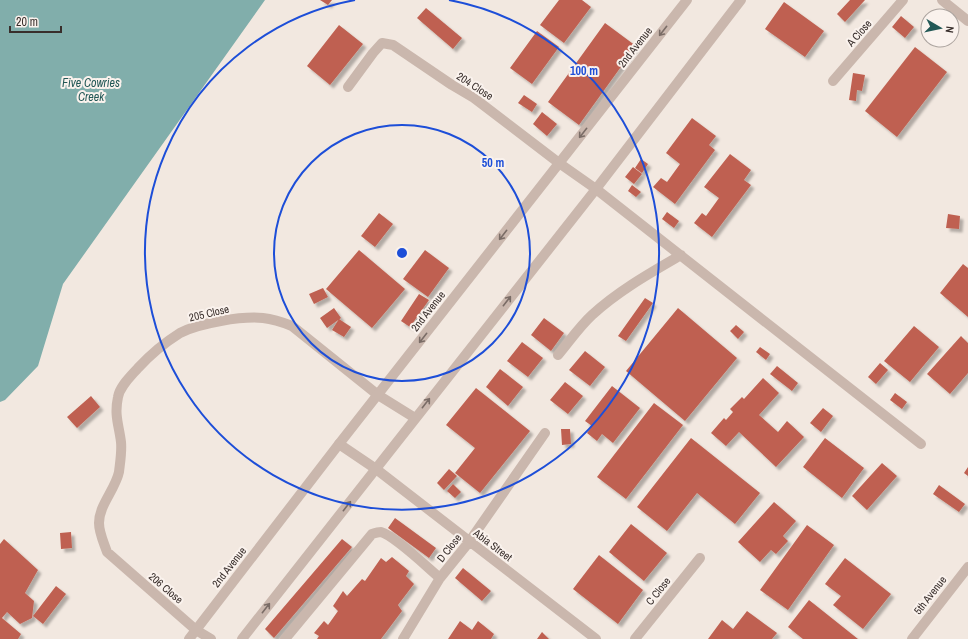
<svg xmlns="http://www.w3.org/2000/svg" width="968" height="639" viewBox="0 0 968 639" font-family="'Archivo Narrow',sans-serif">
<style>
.water{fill:#81aeab}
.building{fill:#bf6151;filter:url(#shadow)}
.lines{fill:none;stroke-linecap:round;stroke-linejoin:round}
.minor{stroke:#cab7ad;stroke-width:10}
.tertiary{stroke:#cab7ad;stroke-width:10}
.oneway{stroke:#7a6c66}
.ring{fill:none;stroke:#1d4ed8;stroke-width:2}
.labels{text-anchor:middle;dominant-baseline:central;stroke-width:4;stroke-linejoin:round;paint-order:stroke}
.street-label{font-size:11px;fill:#382e2b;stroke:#faf2ed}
.water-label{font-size:12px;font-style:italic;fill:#225856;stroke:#faf2ed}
.centre{fill:#1d4ed8;stroke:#faf2ed;stroke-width:2}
.ring-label{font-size:12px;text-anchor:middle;font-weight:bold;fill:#1d4ed8;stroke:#faf2ed;stroke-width:4;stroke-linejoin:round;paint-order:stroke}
</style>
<defs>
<filter id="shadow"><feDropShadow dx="3.5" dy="3.5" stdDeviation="1" flood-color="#0004"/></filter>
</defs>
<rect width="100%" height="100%" fill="#f2e8e0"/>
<path class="water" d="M0 0H265L63 284 38 366 5 400 0 402Z"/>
<path class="building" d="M320 0H332L328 5Z
M559 0H582L591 7 564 43 540 25Z
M850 0H865L845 22 837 14Z
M784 2 824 31 805 57 765 29Z
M426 8 462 38 453 49 417 18Z
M901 16 914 27 905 38 892 27Z
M605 23 636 46 579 125 548 102Z
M339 25 363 44 330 85 307 66Z
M537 31 559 47 532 84 510 68Z
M915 47 947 72 897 137 865 111Z
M853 73 865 75 862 91 857 90 856 101 849 100Z
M524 95 537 104 532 112 518 103Z
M542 112 557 124 547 136 533 124Z
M692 118 716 136 709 145 715 150 675 204 653 187 661 178 667 182 680 164 666 153Z
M730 154 751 170 744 180 751 185 712 237 694 223 702 213 706 216 719 198 704 187Z
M641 159 648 164 642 173 635 168Z
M633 167 642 174 634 184 625 177Z
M632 185 641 192 636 197 628 191Z
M667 212 679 221 674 228 662 219Z
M379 213 393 224 375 247 361 236Z
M948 214 960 216 959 229 946 228Z
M359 250 405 289 372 328 326 289Z
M425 250 449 268 428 297 403 279Z
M963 264 968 268V317L940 293Z
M323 288 328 297 314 304 309 294Z
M419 294 429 300 410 327 401 321Z
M645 298 653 303 626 341 618 336Z
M334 308 341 318 327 328 320 318Z
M678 308 737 358 685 421 626 371Z
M544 318 564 333 551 351 531 335Z
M339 319 351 327 344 337 332 330Z
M736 325 744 332 738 339 730 331Z
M914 326 939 347 910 382 884 361Z
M961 336 968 343V373L950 394 927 374Z
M522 342 543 358 528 377 507 361Z
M760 347 770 354 766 360 756 352Z
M585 351 605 367 590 386 569 370Z
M880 363 888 370 876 384 868 377Z
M777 366 798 383 792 391 770 374Z
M500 369 523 387 508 406 486 387Z
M763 378 779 393 759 415 778 432 787 421 804 437 776 467 739 432 726 446 711 433 724 418 726 420 733 412 730 409 742 397 744 399Z
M565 382 583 396 568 414 550 400Z
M612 386 640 408 613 443 602 434 597 441 587 433 592 426 585 421Z
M476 388 530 431 480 493 455 473 475 448 446 425Z
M895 393 907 402 902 409 890 400Z
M91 396 100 407 77 428 67 417Z
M654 403 683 425 626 499 597 477Z
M823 408 833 416 821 432 810 423Z
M561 429H570L571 444 562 445Z
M691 438 760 493 735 524 697 493 667 531 637 507Z
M825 438 864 468 842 498 803 467Z
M882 463 897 476 867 510 852 496Z
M968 467V476L964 473Z
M449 469 457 476 444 490 437 483Z
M453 484 461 492 455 498 447 491Z
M939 485 965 504 959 512 933 494Z
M774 502 796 521 783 536 788 541 776 554 771 550 760 562 738 542Z
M395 518 436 548 429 558 388 528Z
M631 524 667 553 644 581 609 552Z
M807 525 834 545 788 610 760 590Z
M71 532 72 548 61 549 60 533Z
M4 539 38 570 25 593 34 601 32 618 20 624 7 612 2 618 21 634 18 639H0V544Z
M342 539 352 547 274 638 265 629Z
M599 555 643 590 618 624 573 589Z
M392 557 409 571 406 576 414 584 398 605 402 611 381 639H317L319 636 314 633 324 621 328 625 338 611 333 606 343 591 347 596 362 579 365 581 381 558 386 562Z
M845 558 891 594 863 629 833 605 841 596 825 584Z
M463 568 491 591 482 601 455 578Z
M56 586 66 594 43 624 33 616Z
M809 600 858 639H803L788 627Z
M747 611 777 633 772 639H708L722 620 733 629Z
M460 621 472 630 478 621 494 634 491 639H448Z
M542 632 549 639H537Z"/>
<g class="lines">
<path class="minor" d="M942 0 968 21
M833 81 903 0
M348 87 373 53 382 43 393 45 452 85 474 98 559 163 596 189 921 444
M558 355C569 342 579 327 592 315 618 291 650 273 681 255
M339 444 376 469 596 639
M211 639 196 630 107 552C104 543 99 533 99 523 99 505 115 490 119 472 120 463 122 452 121 442 119 425 114 416 118 397 120 386 131 376 138 368 151 354 164 343 180 333 199 323 242 316 263 318 273 319 282 322 292 326L378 395 415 418
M285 639 372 534C375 533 378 532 381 532 395 536 428 568 440 578
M403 639 440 578 469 542 545 433
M635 639 700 558
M912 639 968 567"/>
<path class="tertiary" d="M189 639 339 444 687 0
M242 639 596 189 741 0"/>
</g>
<defs><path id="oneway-shaft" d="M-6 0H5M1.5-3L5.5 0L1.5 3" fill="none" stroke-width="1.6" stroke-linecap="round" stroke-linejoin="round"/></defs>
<g class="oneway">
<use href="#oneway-shaft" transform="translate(663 31) rotate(128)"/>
<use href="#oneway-shaft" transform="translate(583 133) rotate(128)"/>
<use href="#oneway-shaft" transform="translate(503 235) rotate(128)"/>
<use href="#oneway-shaft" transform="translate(507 301) rotate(-52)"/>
<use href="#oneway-shaft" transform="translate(423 338) rotate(128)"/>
<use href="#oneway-shaft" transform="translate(426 403) rotate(-52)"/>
<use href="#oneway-shaft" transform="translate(347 506) rotate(-52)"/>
<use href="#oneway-shaft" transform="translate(266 608) rotate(-52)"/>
</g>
<g class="ring">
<circle cx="402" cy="253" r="128"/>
<path d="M449 0A257 257 0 1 1 355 0"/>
</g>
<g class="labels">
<g class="street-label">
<text transform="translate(859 33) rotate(-49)">A Close</text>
<text transform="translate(635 47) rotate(-52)">2nd Avenue</text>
<text transform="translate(475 86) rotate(33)">204 Close</text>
<text transform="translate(428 311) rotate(-52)">2nd Avenue</text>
<text transform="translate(209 313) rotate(-13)">205 Close</text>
<text transform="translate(493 545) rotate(37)">Abia Street</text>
<text transform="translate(449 548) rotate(-52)">D Close</text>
<text transform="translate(229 567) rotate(-52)">2nd Avenue</text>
<text transform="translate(166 588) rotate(41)">206 Close</text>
<text transform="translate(658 591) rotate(-51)">C Close</text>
<text transform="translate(930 595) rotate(-52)">5th Avenue</text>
</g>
<g class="water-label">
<text x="91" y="83">Five Cowries<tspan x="91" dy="14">Creek</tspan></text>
</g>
</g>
<circle cx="402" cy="253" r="6" class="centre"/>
<g class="ring-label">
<text x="584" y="75">100 m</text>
<text x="493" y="167">50 m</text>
</g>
<g transform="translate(940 28) rotate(99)"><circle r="19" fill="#faf2ed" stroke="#aca49f"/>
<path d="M0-3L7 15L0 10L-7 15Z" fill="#225856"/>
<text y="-6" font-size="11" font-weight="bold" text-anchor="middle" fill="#382e2b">N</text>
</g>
<path d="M10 26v6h51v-6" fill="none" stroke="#382e2b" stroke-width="2"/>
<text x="16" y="26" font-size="12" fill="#382e2b" stroke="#faf2ed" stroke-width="3" paint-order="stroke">20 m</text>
</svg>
